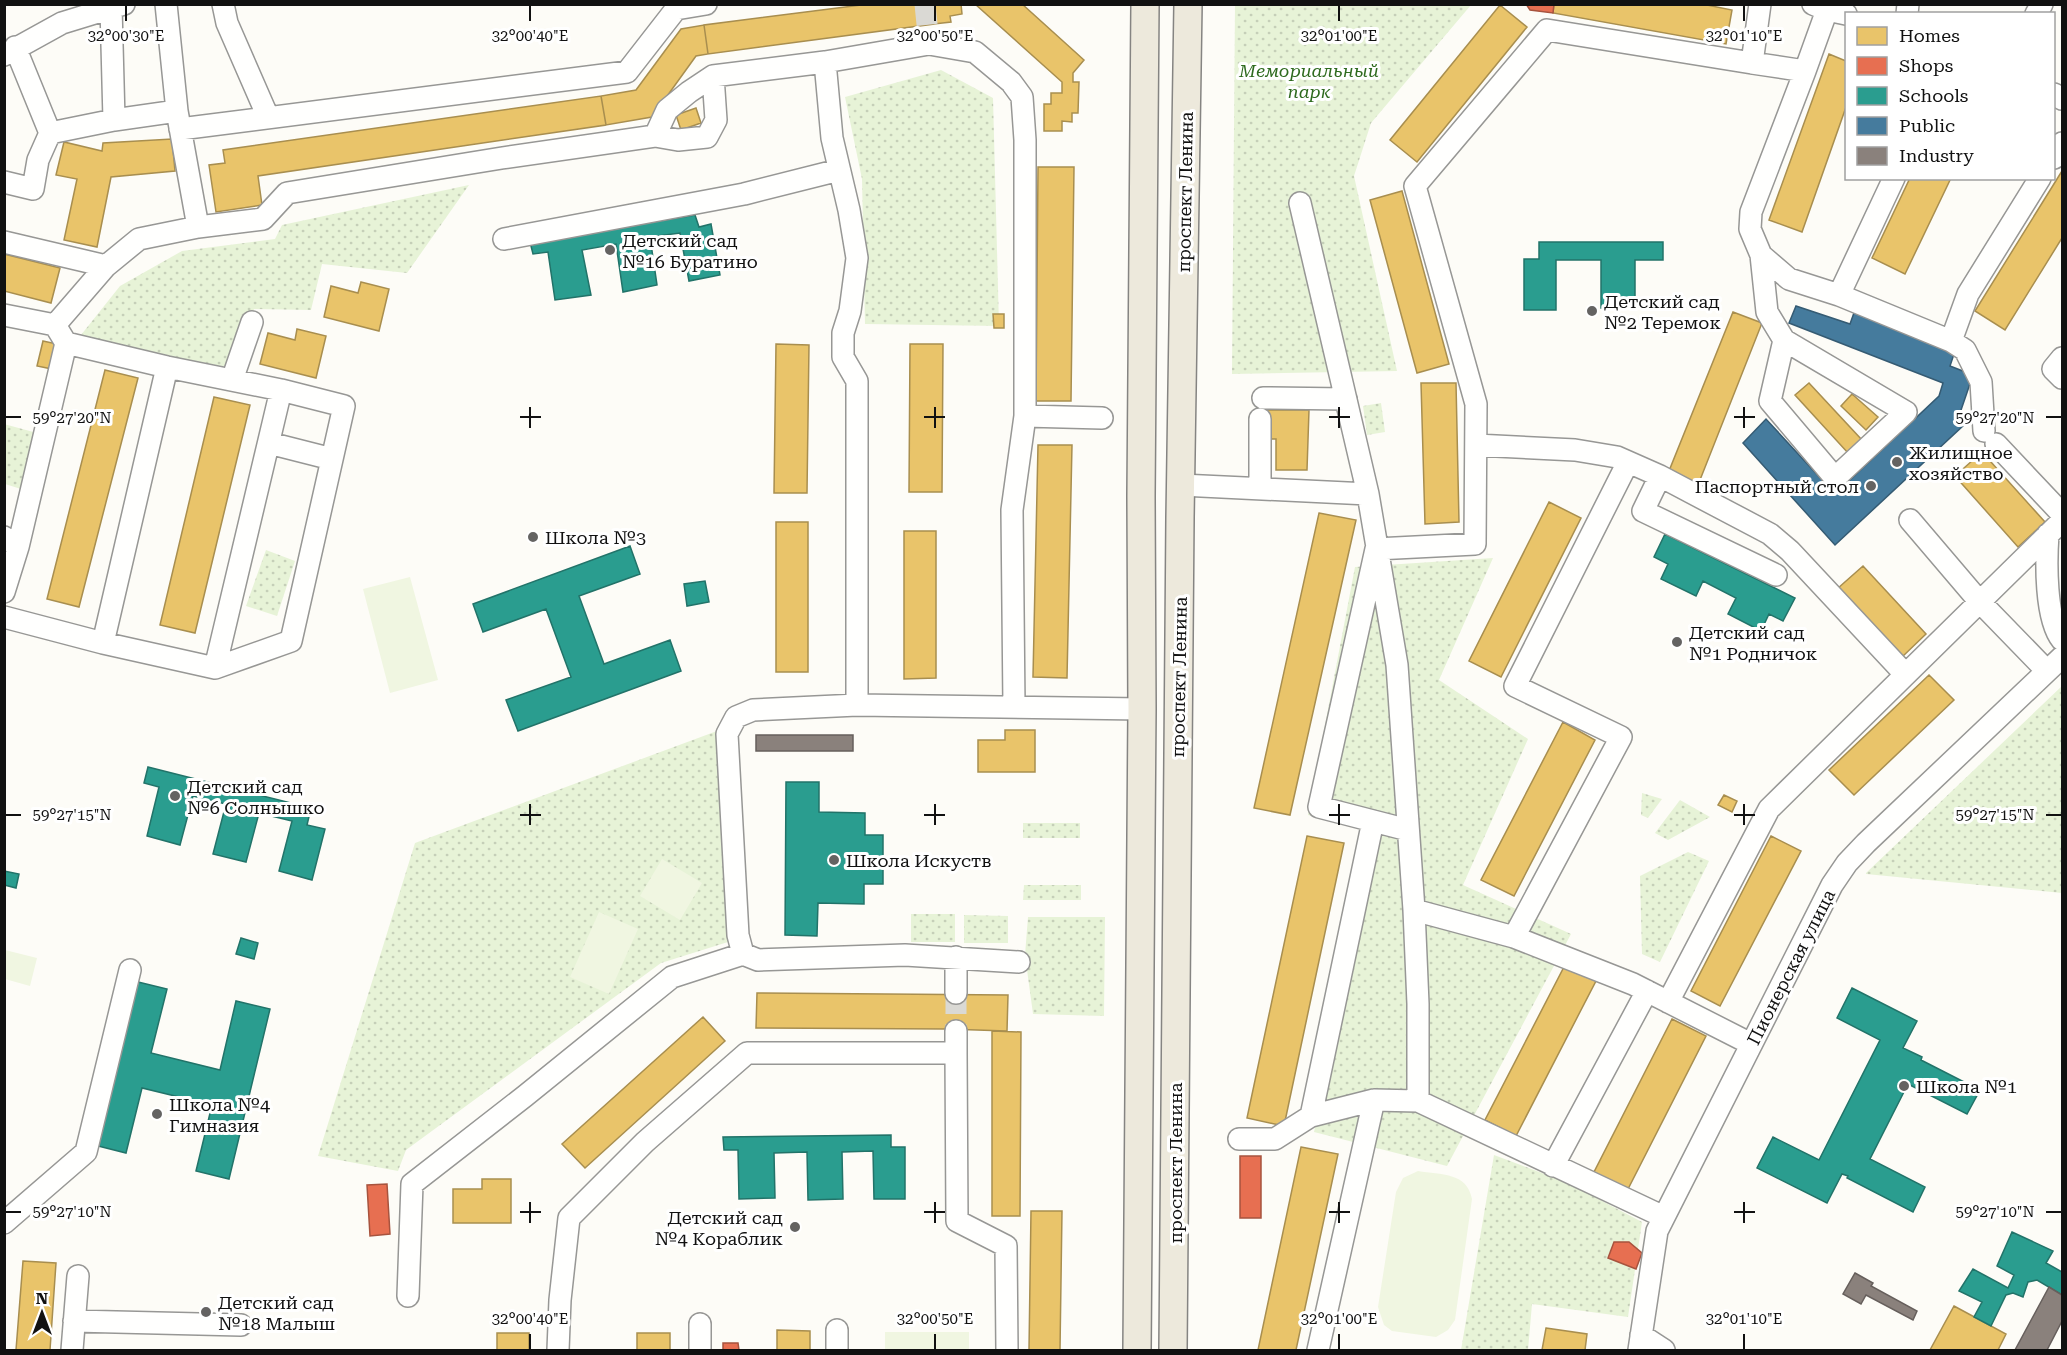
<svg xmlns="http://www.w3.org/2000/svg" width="2067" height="1355" viewBox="0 0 2067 1355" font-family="'Roboto Serif',serif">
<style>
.green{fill:url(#green-dots)}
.pitch{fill:#f0f6e1}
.homes{fill:#e9c46a;stroke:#a88e4f;stroke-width:1.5}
.shops{fill:#e76f51;stroke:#a7533e;stroke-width:1.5}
.schools{fill:#2a9d8f;stroke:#227369;stroke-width:1.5}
.public{fill:#457b9d;stroke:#355b73;stroke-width:1.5}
.industry{fill:#8a817c;stroke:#665f5c;stroke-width:1.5}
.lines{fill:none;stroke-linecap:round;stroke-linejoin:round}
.minor-tunnel{stroke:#dad9d4;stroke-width:21;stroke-dasharray:21 10;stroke-linecap:butt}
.minor-casing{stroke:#979795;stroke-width:24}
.major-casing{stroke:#858482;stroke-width:30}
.minor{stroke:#fffffe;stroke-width:21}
.major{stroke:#ede9dc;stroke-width:27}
.ticks{fill:none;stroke:#111;stroke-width:2}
.poi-dot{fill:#646362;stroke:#fff;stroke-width:2}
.labels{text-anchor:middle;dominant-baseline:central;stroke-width:6;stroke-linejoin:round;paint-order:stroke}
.park-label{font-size:18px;font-style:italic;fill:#2f6b1f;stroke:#fff}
.street-label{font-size:18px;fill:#111;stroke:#fff}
.poi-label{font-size:18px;fill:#111;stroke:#fff;text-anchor:start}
.ticks-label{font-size:15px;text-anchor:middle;fill:#111;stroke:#fff;stroke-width:6;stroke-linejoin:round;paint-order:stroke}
</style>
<defs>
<pattern id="green-dots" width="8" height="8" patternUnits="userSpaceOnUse" patternTransform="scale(1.5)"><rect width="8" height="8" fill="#e7f3d7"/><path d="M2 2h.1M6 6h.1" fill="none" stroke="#c5cfb8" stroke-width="1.8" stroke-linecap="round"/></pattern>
</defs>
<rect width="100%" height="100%" fill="#fdfcf7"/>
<path class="green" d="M1235 5H1471L1371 123 1354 176 1397 371 1232 374Z
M941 70 993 98 999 326 865 324 862 179 845 97Z
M469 185 407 273 322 264 311 310 254 309 233 368 77 340 120 286 182 251 275 239 282 225Z
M1381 403 1385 432 1367 435 1363 406Z
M4 424 37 433 21 489 5 484Z
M266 550 295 561 277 616 246 606Z
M1493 558 1439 680 1528 739 1463 885 1571 934 1447 1166 1314 1132 1378 834 1308 815 1355 567Z
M2062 686V893L1866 874V873Z
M717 731 728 942 661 963 406 1150 398 1171 318 1156 415 843Z
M1642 793 1662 799 1648 818 1641 815Z
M1680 800 1710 817 1668 840 1655 833Z
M1023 823H1080V838H1023Z
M1688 852 1709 861 1660 962 1642 954 1640 876Z
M1024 885H1081V900H1023Z
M911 914H955V942H911Z
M964 915 1008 916V943H964Z
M1028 917H1105L1104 1016 1033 1014 1025 955Z
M1494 1155 1566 1182 1642 1222 1628 1317 1532 1304 1528 1350H1461Z"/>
<path class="pitch" d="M410 577 438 680 390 693 363 589Z
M662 859 702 883 680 920 640 896Z
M599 912 638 929 609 994 570 977Z
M5 950 37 958 30 986 5 979Z
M1418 1171C1441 1175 1467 1172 1472 1199L1455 1320 1448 1330 1436 1337 1392 1331 1384 1325 1378 1307 1396 1192 1403 1178Z
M885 1332H969V1350H885Z"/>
<path class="homes" d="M869 4H932L934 24 708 54 704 25Z
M932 4H961L962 14 950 16 951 22 934 24Z
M975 4H1022L1084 60 1073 73V82H1079L1078 113H1072V122L1062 121V131H1044V104H1051V93H1062V82Z
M1554 4H1702L1732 10 1726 44 1553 13Z
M1500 5 1527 27 1417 162 1390 140Z
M704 25 708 54 696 56 652 117 606 125 601 96 636 90 681 29Z
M1829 54 1846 61V107L1802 232 1769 220Z
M601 96 606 125 258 176 262 205 216 212 209 165 225 163 223 150Z
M696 108 701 123 681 130 676 115Z
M172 139 175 171 111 177 97 247 64 240 77 179 56 175 64 142 102 151 103 143Z
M1038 167H1074L1071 401H1036Z
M2062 171V238L2005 330 1975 311Z
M1910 178H1951L1905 274 1872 258Z
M1402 191 1449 364 1417 373 1370 200Z
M4 254 60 268 51 303 4 291Z
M361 282 389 289 379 331 324 317 331 286 358 293Z
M1733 312 1762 323 1698 485 1669 471Z
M993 314H1004V328H994Z
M297 329 326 336 316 378 260 364 268 333 295 340Z
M43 341 57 344 52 369 37 366Z
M776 344 809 345 807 493H774Z
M910 344H943L942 492H909Z
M105 370 138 378 79 607 47 599Z
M1421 383H1456L1459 522 1425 524Z
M1809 383 1862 440 1848 453 1795 395Z
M1852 394 1878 417 1866 430 1841 406Z
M214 397 250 405 195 633 160 625Z
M1266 410H1309L1307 470H1276V439H1266Z
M1038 445H1072L1067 678 1033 677Z
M1982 452 2045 522 2018 547 1955 476Z
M1549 502 1581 518 1501 677 1469 661Z
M1319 513 1356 520 1290 815 1254 808Z
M776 522H808V672H776Z
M904 531H936V678L904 679Z
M1863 566 1926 634 1901 658 1837 589Z
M1929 675 1954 700 1854 795 1829 770Z
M1563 722 1595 740 1514 896 1481 880Z
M1005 730H1035V772H978V740H1005Z
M1724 795 1737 801 1732 812 1718 805Z
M1307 836 1344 843 1284 1126 1247 1118Z
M1771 836 1801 851 1720 1006 1691 991Z
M1566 963 1597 979 1516 1136 1485 1120Z
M757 993 1008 995 1007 1031 946 1029 756 1028Z
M703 1017 725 1041 585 1168 562 1144Z
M1672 1019 1706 1036 1627 1191 1593 1174Z
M992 1031 1021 1032 1020 1216H992Z
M1301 1147 1338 1154 1296 1350H1258Z
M482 1179H511V1223H453V1189H482Z
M1031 1211H1062L1060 1350H1029Z
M23 1261 56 1263 50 1350H16Z
M1954 1306 2006 1334 1998 1350H1930Z
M1546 1328 1587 1334 1585 1350H1542Z
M777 1330 810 1331V1350H777Z
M497 1333H529V1350H497Z
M637 1333H670V1350H637Z"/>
<path class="shops" d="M1526 4H1554L1553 13 1530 10Z
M1240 1156H1261V1218H1240Z
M387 1184 390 1234 370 1236 367 1185Z
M1614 1242H1629L1642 1253 1636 1269 1608 1258Z
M723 1343H738L739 1350H723Z"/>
<path class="schools" d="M695 215 699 227 711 224 720 275 689 281 680 233 650 237 657 285 623 292 616 244 582 250 591 295 555 300 548 252 533 254 530 242Z
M1539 242H1663V260H1635V308H1601V260H1556V310H1524V259H1539Z
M1665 534 1795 598 1783 621 1769 614 1761 631 1728 614 1736 598 1703 581 1696 596 1661 579 1668 564 1654 557Z
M630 546 640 574 579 596 604 664 670 640 681 671 518 731 506 700 571 677 546 609 483 632 473 604Z
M705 581 709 602 687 606 684 584Z
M148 767 311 808 307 825 325 829 312 880 279 871 292 821 259 813 246 862 213 854 226 804 193 796 180 845 147 836 159 787 144 783Z
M786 782H819V812L865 813V835H883V884H864V904L818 903 817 936 785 935Z
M4 871 19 874 16 888 4 885Z
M241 938 258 943 254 959 236 954Z
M134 981 167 989 151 1053 220 1070 236 1001 270 1009 229 1179 196 1171 212 1105 142 1088 126 1153 94 1145Z
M1852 988 1917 1021 1903 1048 1922 1057 1921 1060 1980 1090 1967 1114 1908 1084 1870 1159 1925 1187 1913 1212 1847 1178 1848 1176 1842 1174 1827 1203 1757 1168 1773 1137 1819 1160 1880 1040 1837 1018Z
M891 1135V1147H905V1199H874L873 1151 842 1152 843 1199 808 1200 807 1152 774 1153 775 1198 739 1199 738 1150H724L723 1137Z
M2012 1232 2053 1251 2046 1263 2062 1272V1295L2037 1280 2028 1282 2023 1297 2013 1293 2006 1295 1991 1326 1974 1317 1982 1302 1959 1291 1973 1269 2008 1288 2014 1275 1997 1266Z"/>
<path class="public" d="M1796 306 1850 324 1855 310 1956 348 1950 366 1973 375 1960 413 1965 424 1835 545 1743 443 1766 419 1835 494 1939 396 1943 383 1789 323Z"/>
<path class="industry" d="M756 735H853V751H756Z
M1855 1273 1873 1283 1871 1286 1917 1311 1913 1320 1866 1295 1861 1304 1843 1294Z
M2049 1287 2062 1295V1321L2047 1350H2015Z"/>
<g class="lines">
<path class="minor-tunnel" d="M925 4 929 44
M956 993V1031"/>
<defs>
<path id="minor" d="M166 4 177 111 198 227
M223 4 227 23 268 117
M1813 4 1827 10 1846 14
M111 7 114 120
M1907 14 1908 4
M2036 14 2042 4
M15 47 50 133
M4 55 62 23 124 4
M825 62 832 138 849 210 857 258 850 311 843 333V357L857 381V705
M1752 63 1805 71 1751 212 1750 229 1761 255 1789 279 1839 295 1951 341 1965 350 1981 382 1984 431
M1805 71 1827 10
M2054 94 2062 99
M180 129 627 72 676 9 706 4
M655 136 678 140 707 137 716 120 713 76
M2054 158 2062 143
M4 182 33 189 38 160 50 133 114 120 177 111
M1300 203 1368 494
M504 239 744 194 839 170
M4 242 106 266 139 239 198 227 263 219 287 193 502 158 655 136 667 110 689 92 713 76 825 62 929 44 975 52 1011 82 1022 97 1025 140V416L1012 510 1014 707
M1761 255 1767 312 1784 340 1770 401 1835 478 1906 412 1784 340
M1839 295 1894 178
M4 315 55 325 106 266
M55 325 66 343 167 367 281 390 215 668
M1951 341 1968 294 2040 178
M2062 358 2053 369 2062 378
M232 380 252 322
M1263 398 1346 399
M1025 416 1102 418
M1260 419V489
M269 443 332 459
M1996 444 2062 514
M1476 445 1575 450 1617 457 1660 476 1770 534 1790 551 1905 674
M1660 476 1643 511 1776 575
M1181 485 1368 494 1397 665 1414 910 1418 1004V1101L1374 1100 1318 1350
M1910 520 1979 601 2047 671
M2048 534C2046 561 2045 619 2062 640
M4 537 18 547 4 592
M18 547 66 343
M4 617 103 643 215 668 291 641 344 406 281 390
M103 643 167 367
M1408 830 1319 807 1376 549 1475 544 1476 404 1415 186 1547 30 1752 63 1760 4
M1414 910 1514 937 1633 984 1751 1044
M1514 937 1621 737 1515 686 1628 462
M956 957V993
M1019 962 905 955 758 960 743 954 738 935 727 734 736 717 753 710 857 705 1142 709
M1668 1002 1769 809 2062 521
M956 1031V1053
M1418 1101 1664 1217
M1311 1116 1373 821
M1239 1139H1275L1311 1116 1374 1100
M1553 1166 1647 991
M4 1223 86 1152 130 970
M408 1296 412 1184 525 1096 672 977 743 954
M74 1321 241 1325
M837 1330V1350
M1641 1335 1664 1350
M72 1350 78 1276
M558 1350 560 1300 569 1218 645 1142 747 1053H956L957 1221 1006 1246 1007 1350
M700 1350V1324
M1639 1350 1657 1231 1832 885 1847 863 1866 843 2062 657"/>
<path id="major" d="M1137 1350 1142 709 1141 496 1145 4
M1173 1350 1180 518 1188 4"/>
</defs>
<use href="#minor" class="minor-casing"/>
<use href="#major" class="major-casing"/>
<use href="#minor" class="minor"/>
<use href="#major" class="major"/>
</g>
<path class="ticks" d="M126 6V21M530 6V21M935 6V21M1339 6V21M1744 6V21M530 407V428M935 407V428M1339 407V428M1744 407V428M6 417H21M520 417H541M924 417H945M1329 417H1350M1734 417H1755M2046 417H2061M530 804V825M935 804V825M1339 804V825M1744 804V825M6 815H21M520 815H541M924 815H945M1329 815H1350M1734 815H1755M2046 815H2061M530 1202V1223M935 1202V1223M1339 1202V1223M1744 1202V1223M6 1212H21M520 1212H541M924 1212H945M1329 1212H1350M1734 1212H1755M2046 1212H2061M530 1334V1349M935 1334V1349M1339 1334V1349M1744 1334V1349"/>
<g class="poi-dot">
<circle cx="610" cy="250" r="6"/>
<circle cx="1592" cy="311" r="6"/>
<circle cx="1897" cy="462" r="6"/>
<circle cx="1871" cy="486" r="6"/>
<circle cx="533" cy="537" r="6"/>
<circle cx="1677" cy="642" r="6"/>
<circle cx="175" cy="796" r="6"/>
<circle cx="834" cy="860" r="6"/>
<circle cx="1904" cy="1086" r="6"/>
<circle cx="157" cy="1114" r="6"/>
<circle cx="795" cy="1227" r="6"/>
<circle cx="206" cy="1312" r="6"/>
</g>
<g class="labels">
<g class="park-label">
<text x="1309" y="70">Мемориальный<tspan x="1309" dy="21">парк</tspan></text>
</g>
<g class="street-label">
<text transform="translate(1185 192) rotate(-89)">проспект Ленина</text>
<text transform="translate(1179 677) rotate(-89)">проспект Ленина</text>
<text transform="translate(1791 967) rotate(-63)">Пионерская улица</text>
<text transform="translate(1175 1163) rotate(-90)">проспект Ленина</text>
</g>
<g class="poi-label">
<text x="622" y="240">Детский сад<tspan x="622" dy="21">№16 Буратино</tspan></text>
<text x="1604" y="301">Детский сад<tspan x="1604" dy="21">№2 Теремок</tspan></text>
<text x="1909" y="452">Жилищное<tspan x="1909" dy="21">хозяйство</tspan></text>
<text x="1859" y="486" text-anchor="end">Паспортный стол</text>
<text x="545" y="537">Школа №3</text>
<text x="1689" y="632">Детский сад<tspan x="1689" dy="21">№1 Родничок</tspan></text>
<text x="187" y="786">Детский сад<tspan x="187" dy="21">№6 Солнышко</tspan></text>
<text x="846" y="860">Школа Искуств</text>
<text x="1916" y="1086">Школа №1</text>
<text x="169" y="1104">Школа №4<tspan x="169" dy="21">Гимназия</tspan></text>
<text x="783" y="1217" text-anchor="end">Детский сад<tspan x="783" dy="21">№4 Кораблик</tspan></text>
<text x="218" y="1302">Детский сад<tspan x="218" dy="21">№18 Малыш</tspan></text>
</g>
</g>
<g class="ticks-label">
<text x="126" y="41">32°00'30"E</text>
<text x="530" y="41">32°00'40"E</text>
<text x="935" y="41">32°00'50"E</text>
<text x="1339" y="41">32°01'00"E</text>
<text x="1744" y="41">32°01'10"E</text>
<text x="72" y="423">59°27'20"N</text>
<text x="1995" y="423">59°27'20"N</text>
<text x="72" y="820">59°27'15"N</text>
<text x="1995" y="820">59°27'15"N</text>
<text x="72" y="1217">59°27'10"N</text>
<text x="1995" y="1217">59°27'10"N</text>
<text x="530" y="1324">32°00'40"E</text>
<text x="935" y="1324">32°00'50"E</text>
<text x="1339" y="1324">32°01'00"E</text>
<text x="1744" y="1324">32°01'10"E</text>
</g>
<rect width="2067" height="1355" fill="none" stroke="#111111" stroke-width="12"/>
<rect x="1845" y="12" width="210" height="168" fill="#ffffff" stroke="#a0a0a0" stroke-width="1.5"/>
<rect x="1857" y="27" width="30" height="18" fill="#e9c46a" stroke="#a0a0a0" stroke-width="1.5"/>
<text x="1899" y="42" font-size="18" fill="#111111">Homes</text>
<rect x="1857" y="57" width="30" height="18" fill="#e76f51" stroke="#a0a0a0" stroke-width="1.5"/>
<text x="1899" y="72" font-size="18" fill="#111111">Shops</text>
<rect x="1857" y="87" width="30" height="18" fill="#2a9d8f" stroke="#a0a0a0" stroke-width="1.5"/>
<text x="1899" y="102" font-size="18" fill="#111111">Schools</text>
<rect x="1857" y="117" width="30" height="18" fill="#457b9d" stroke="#a0a0a0" stroke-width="1.5"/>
<text x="1899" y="132" font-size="18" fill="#111111">Public</text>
<rect x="1857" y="147" width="30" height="18" fill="#8a817c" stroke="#a0a0a0" stroke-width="1.5"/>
<text x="1899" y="162" font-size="18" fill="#111111">Industry</text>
<g transform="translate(42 1313)" stroke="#ffffff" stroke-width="4.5" paint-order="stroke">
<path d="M0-4.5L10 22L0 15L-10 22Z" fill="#111111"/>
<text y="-9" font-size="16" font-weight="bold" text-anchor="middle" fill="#111111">N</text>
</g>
</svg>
